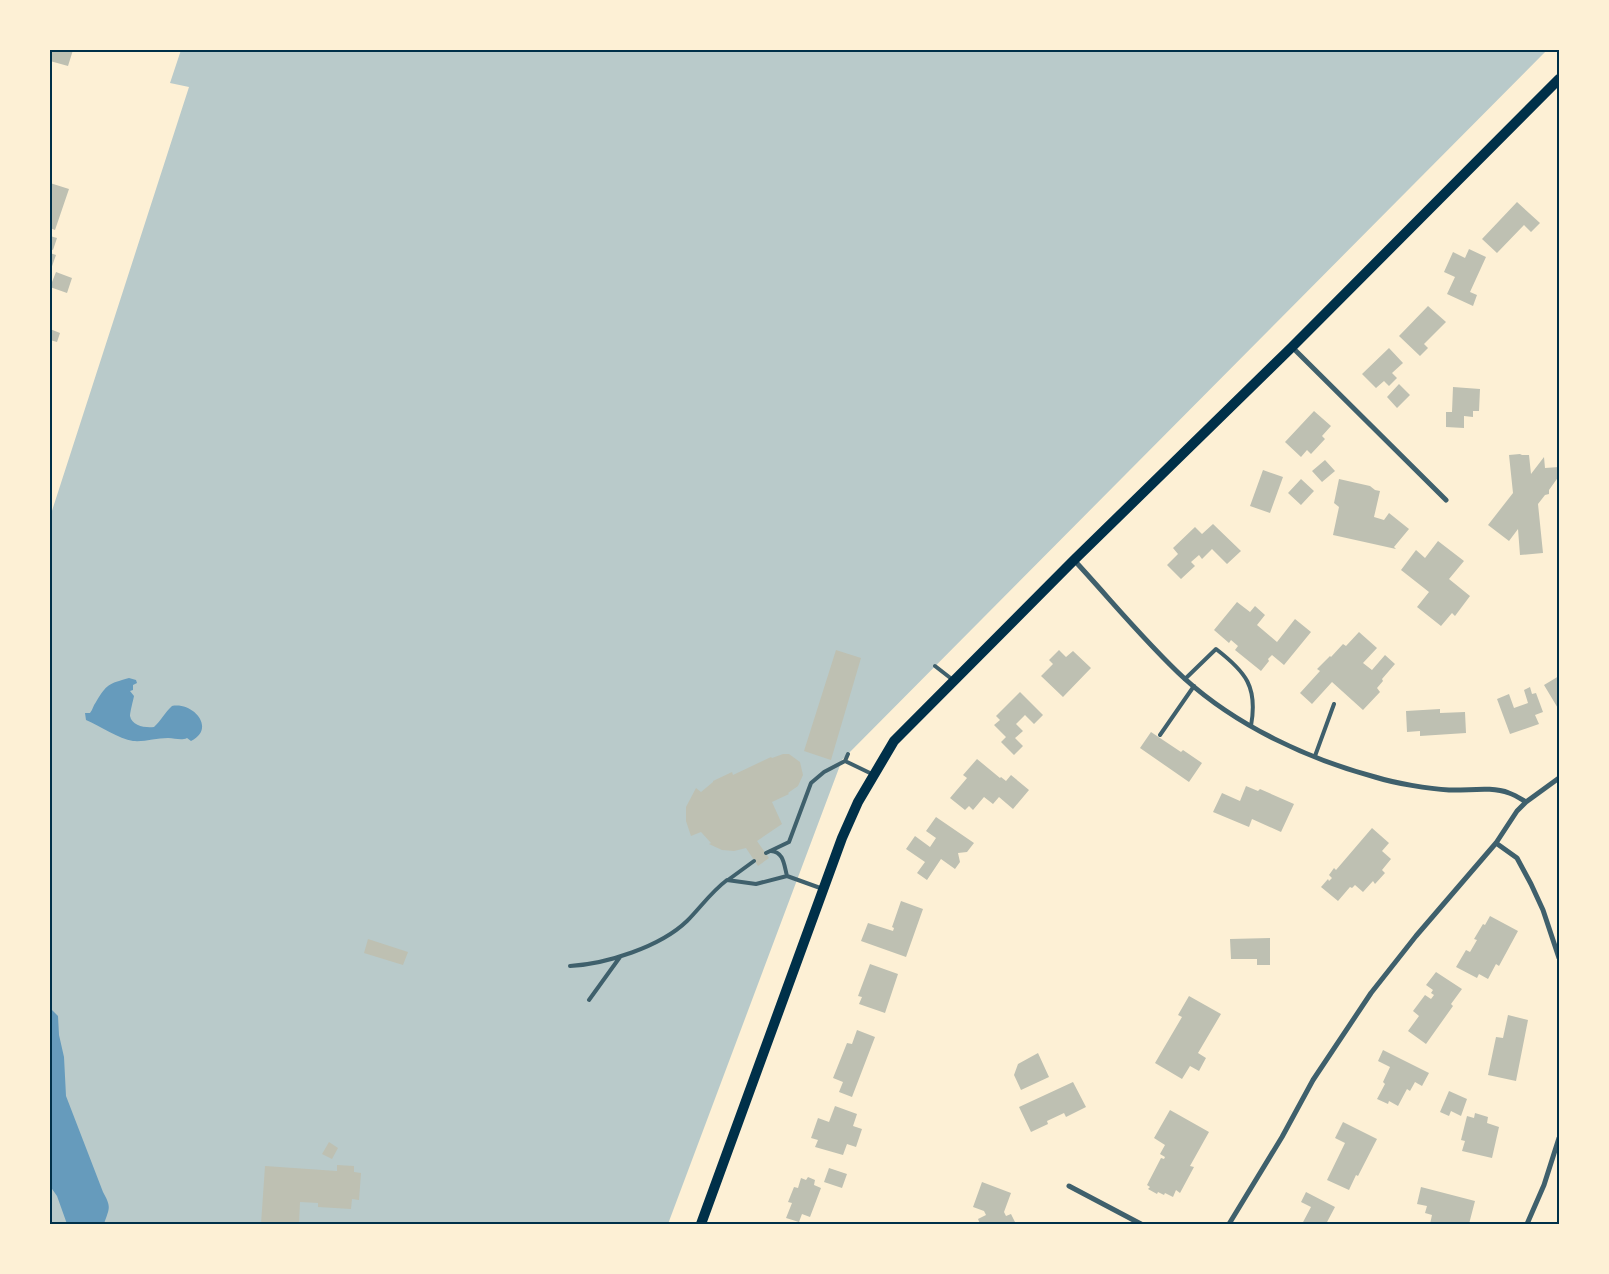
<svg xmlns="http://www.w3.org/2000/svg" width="1609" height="1274" viewBox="0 0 1609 1274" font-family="Poppins,sans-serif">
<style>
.green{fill:#b9caca}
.water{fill:#669bbc}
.building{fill:#bec0b2}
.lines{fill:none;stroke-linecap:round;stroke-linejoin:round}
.service{stroke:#3f606c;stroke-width:4}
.minor{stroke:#3f606c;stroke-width:5}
.secondary{stroke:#003049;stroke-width:10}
.neatline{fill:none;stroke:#003049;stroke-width:2}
</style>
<rect width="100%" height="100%" fill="#fdf0d5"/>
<path class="green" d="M181 50H1547L842 760 668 1224H50V517L189 87 170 83Z"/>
<path class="water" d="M129 678 136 680 137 683 133 685V690L130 691 134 696C133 701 130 712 130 716 132 726 145 728 154 727 161 721 165 712 172 706 194 702 216 729 191 741L187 738C181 741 175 738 168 738 156 738 145 742 133 741 119 739 100 726 86 720L85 713H90C93 709 93 706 96 702 107 684 108 684 129 678Z
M50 1008 58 1016 59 1035 64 1057 66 1096 103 1192C112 1208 109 1208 104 1224H67L57 1196 50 1186Z"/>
<path class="building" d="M50 50H73L68 66 50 61Z
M50 183 69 189 55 230 50 228Z
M1517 202 1540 223 1531 232 1524 225 1497 253 1482 239Z
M50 236 57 238 53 250 50 249Z
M1469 249 1486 257 1470 292 1477 295 1473 306 1447 294 1455 277 1444 272 1453 252 1465 258Z
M50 253 56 255 50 272Z
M56 272 72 278 67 293 50 287Z
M1428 306 1446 322 1424 344 1428 348 1420 356 1399 336Z
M50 329 60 333 57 342 50 340Z
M1389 348 1403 363 1392 373 1397 378 1389 386 1384 381 1376 388 1362 374Z
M1399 384 1410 395 1397 408 1387 397Z
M1453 387 1480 389 1479 411H1473V417L1464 416V428L1446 427V412H1452Z
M1314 411 1331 426 1322 436 1325 439 1311 454 1307 450 1301 457 1285 442Z
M1520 454 1522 455H1529L1531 474 1544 457 1545 468 1559 467V476L1549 490V494L1545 495 1538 504 1543 553 1520 555 1518 529 1509 541 1488 525 1513 493 1509 455Z
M1325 460 1335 471 1322 482 1312 471Z
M1263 470 1283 477 1270 513 1250 506Z
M1301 479 1314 491 1301 505 1288 493Z
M1339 479 1370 486 1375 490 1380 491 1374 517 1384 520 1389 513 1409 529 1394 547 1396 549 1333 535 1339 507 1334 503Z
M1213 524 1241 551 1227 564 1212 549 1202 559 1199 555 1191 562 1195 566 1181 579 1167 565 1178 554 1173 548 1195 527 1202 534Z
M1438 541 1464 561 1449 579 1470 596 1455 616 1452 613 1441 626 1417 607 1429 592 1401 570 1416 550 1425 558Z
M1237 602 1250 612 1255 606 1265 615 1257 625 1277 642 1295 619 1311 632 1284 665 1272 655 1268 659 1269 661 1261 671 1235 650 1238 646 1231 640 1229 643 1214 630Z
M1359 632 1377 648 1363 663 1372 670 1385 655 1395 664 1382 679 1383 681 1377 688 1380 692 1363 710 1332 682 1312 704 1300 693 1320 671 1317 669 1330 656 1331 657 1343 644 1346 646Z
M836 650 861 658 831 760 804 751Z
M1059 650 1066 657 1073 651 1091 668 1063 697 1041 676 1053 664 1049 660Z
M1559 676V710L1544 685Z
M1530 687 1532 694 1536 693 1543 712 1535 715 1539 724 1510 734 1497 699 1509 694 1514 708 1528 703 1524 690Z
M1020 692 1043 715 1034 724 1025 715 1016 724 1023 731 1015 738 1023 746 1014 755 1001 742 1006 737 994 725 1000 720 996 716Z
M1440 709V713L1465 712 1466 733 1420 736V731L1407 732 1406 711Z
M1151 732 1181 752 1183 750 1202 763 1189 782 1140 748Z
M783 754H789L800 762 803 775 798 786 788 793 789 794 772 802 782 824 757 841 769 858 758 866 746 848 734 851 722 850 709 844 711 843 701 832 691 836 686 821V807L696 788 701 792 713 782V781L732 772 733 775 771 757 772 758Z
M977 759 1000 778 1001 777 1006 781 1011 775 1029 790 1013 809 999 797 993 804 984 797 973 810 969 806 965 810 950 798 967 778 963 775Z
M1246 786 1258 791 1260 789 1294 804 1281 832 1252 819 1249 827 1213 812 1222 793 1240 801Z
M936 817 974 843 967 852 958 853 960 862 955 869 941 859 927 880 917 873 925 862 906 849 915 836 930 847 936 838 926 831Z
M1372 828 1389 843 1382 851 1391 859 1382 870 1385 873 1375 884 1373 881 1363 892 1355 885 1352 888 1350 887 1338 901 1321 887 1328 879 1329 881 1332 878 1329 875 1334 868 1336 870Z
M901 901 923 909 906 957 861 941 868 923 893 931 894 928 892 927Z
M1490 916 1518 931 1499 966 1496 964 1488 979 1479 974 1477 978 1456 967 1466 950 1470 952 1477 940 1474 939 1483 924 1485 925Z
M1270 938V965H1257V959H1231L1230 939Z
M368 939 408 952 403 965 364 953Z
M870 964 898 974 885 1013 859 1004 862 997 858 996Z
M1436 972 1462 989 1451 1004 1453 1006 1426 1044 1408 1031 1419 1016 1413 1011 1425 995 1431 999 1434 995 1431 993 1433 990 1426 985Z
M1189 996 1221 1014 1198 1053 1206 1058 1199 1071 1190 1066 1182 1079 1155 1063 1182 1017 1178 1015Z
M1508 1015 1528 1020 1516 1081 1488 1075 1496 1037 1503 1038Z
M857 1030 875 1037 852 1097 839 1092 843 1082 833 1078 847 1043 852 1044Z
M1383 1050 1429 1073 1422 1086 1415 1082 1410 1091 1407 1089 1398 1106 1389 1101 1388 1104 1377 1099 1385 1084 1383 1082 1390 1067 1378 1061Z
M1038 1053 1049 1077 1021 1090 1014 1075 1018 1064Z
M1073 1082 1086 1107 1066 1117 1064 1113 1047 1121 1048 1124 1031 1132 1019 1107Z
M1449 1091 1467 1099 1461 1116 1451 1111 1449 1116 1440 1112Z
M835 1106 857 1114 853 1126 862 1129 856 1147 847 1144 843 1155 815 1147 818 1140 811 1138 818 1118 829 1122Z
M1170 1110 1209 1132 1190 1166 1194 1167 1180 1193 1176 1190 1173 1197 1165 1193 1164 1195 1158 1192 1157 1194 1148 1189 1150 1187 1147 1185 1161 1158 1164 1159 1165 1157 1160 1154 1165 1145 1154 1138Z
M1475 1113 1488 1117 1487 1123 1499 1127 1492 1158 1462 1151 1465 1141 1461 1140 1467 1116 1474 1118Z
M1343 1122 1377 1139 1358 1176 1356 1175 1349 1190 1327 1180 1345 1143 1335 1138Z
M329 1142 338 1148 332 1159 322 1154Z
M337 1165 354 1166V1172L361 1173 359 1200 352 1199 351 1209 318 1207V1203L300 1202 299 1224H261L265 1166 337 1171Z
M829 1168 847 1174 842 1188 824 1182Z
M808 1177 815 1180 814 1185 821 1188 810 1217 802 1214 799 1222 786 1218 792 1203 788 1202 794 1187 798 1188 801 1178 806 1180Z
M982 1182 1011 1193 1004 1212 1006 1216 1011 1214 1016 1224H980L978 1219 986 1215 984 1211 973 1207Z
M1421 1187 1475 1201 1469 1224H1430L1432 1215 1425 1213 1427 1206 1417 1204Z
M1306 1192 1335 1207 1326 1224H1302L1311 1207 1301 1202Z"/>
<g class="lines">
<path class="service" d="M935 666 953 680
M1185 679 1216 649C1246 672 1258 687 1251 726
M1160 735 1194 686
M848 754 845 761 872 774
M1315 756 1334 704
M771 851C784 852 784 865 787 876
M766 853 789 842 811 783 824 772 845 761
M728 880 754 861
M570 966C606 964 660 947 687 921 700 908 711 892 727 880L756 884 787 876 823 889
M589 1000 620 957"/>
<path class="minor" d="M1292 347 1446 500
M1074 560C1111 600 1145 642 1185 679 1237 726 1308 759 1375 777 1394 783 1429 789 1449 790 1468 791 1491 786 1509 793 1515 795 1521 799 1526 802
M1496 843 1517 858 1531 884 1543 910 1559 958
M1069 1186 1141 1224
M1229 1224 1282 1137 1313 1080 1371 993 1416 936 1496 843 1517 811 1526 802 1559 778
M1527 1224 1544 1185 1559 1138"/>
<path class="secondary" d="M701 1224 842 838 858 802 894 741 1074 560 1292 347 1559 79"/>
</g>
<rect width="1609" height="1274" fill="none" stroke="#fdf0d5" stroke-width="102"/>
<rect x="51" y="51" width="1507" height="1172" class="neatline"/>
</svg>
